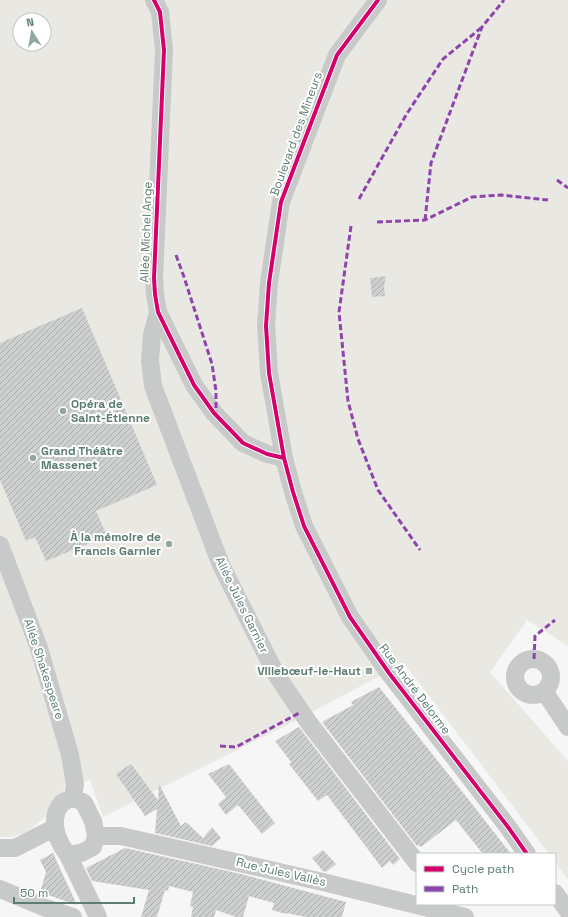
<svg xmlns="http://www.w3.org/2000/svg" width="568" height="917" viewBox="0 0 568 917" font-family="'Space Grotesk',sans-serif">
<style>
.green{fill:#e9e8e3;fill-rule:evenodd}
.building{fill:url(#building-hatch)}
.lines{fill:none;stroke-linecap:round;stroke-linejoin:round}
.street{stroke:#c7cac9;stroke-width:18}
.quiet{stroke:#8e44ad;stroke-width:3;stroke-dasharray:6 3;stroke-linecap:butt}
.cycleway-casing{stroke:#fff;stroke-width:6}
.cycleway{stroke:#d6006c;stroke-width:4}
.poi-dot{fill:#92a7a0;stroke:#fff;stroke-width:1.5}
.labels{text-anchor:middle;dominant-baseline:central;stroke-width:4;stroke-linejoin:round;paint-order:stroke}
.street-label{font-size:12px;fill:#5c7d71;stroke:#fff}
.poi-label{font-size:12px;font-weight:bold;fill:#5c7d71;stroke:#fff;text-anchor:start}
</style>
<defs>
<pattern id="building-hatch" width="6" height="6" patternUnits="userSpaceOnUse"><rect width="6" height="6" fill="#cdd0ce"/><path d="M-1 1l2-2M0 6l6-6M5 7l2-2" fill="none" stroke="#aaaeac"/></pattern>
</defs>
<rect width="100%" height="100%" fill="#f7f6f6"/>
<path class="green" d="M0 0H568V646L527 620 490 672 568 761V880L555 862V854H549L404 663 299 719 103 817 90 780 65 786 58 807 25 833 11 837H0ZM20 20H44V44H20Z"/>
<path class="building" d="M386 276 384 286 385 296 372 297 370 278Z
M82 308 157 485 96 511 107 536 46 561 35 537 26 541 0 480V343Z
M379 687 472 804 511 854H483L456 820 421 847 418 845 417 846 322 722 353 705 351 702Z
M299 727 400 859 393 865 390 861 382 868 327 795 318 801 289 764 291 762 275 741Z
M131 764 158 800 159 784 181 826 186 822 203 838 212 827 221 838 212 846 155 833 157 809 145 816 116 774Z
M229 764 275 823 262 834 238 805 226 815 218 804 226 797 208 774Z
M125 848 241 874 346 902 342 917H306L286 913V914L272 910 274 903 249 896 243 917H236L216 910 214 917H191L193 907 190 906 193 892 169 886 168 891 165 890 157 917H141L149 890 92 881 86 868Z
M323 850 336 864 326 872 323 871 312 858Z
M53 853 57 862 77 905 45 894 46 891 41 889 46 872 40 860Z"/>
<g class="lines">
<path class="street" d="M154 0 160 12 164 50 154 278 155 294 158 312 194 385 214 413 243 443 267 454 284 458
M378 0 337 55 281 202 269 283 266 326 269 373 284 458 293 492 304 526 350 617 389 673 508 827 527 854
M158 312 152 335 150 360 153 386 221 565 277 676 309 723 417 863
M0 545 39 648 70 755 75 784 73 797
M515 677a18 18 0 1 1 36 0a18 18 0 1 1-36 0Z
M544 691 568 727
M73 797 84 803 93 821 96 836 93 847 81 853 68 855C57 841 48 819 62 803 65 801 70 799 73 797Z
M96 836H121L327 883 465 917
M0 848H15L54 828
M68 855 98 917
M0 889 46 908 73 917
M555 893 568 911"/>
<path class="quiet" d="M557 180 568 188
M359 199 406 115 443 59 481 28
M425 220 431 163 482 27 504 0
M377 222 425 220 472 197 501 195 548 200
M351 226 339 312 348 401 358 439 378 490 420 550
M176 255 184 277 212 364 216 391V415
M534 659 535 636 555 620
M220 746 236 747 301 712"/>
<defs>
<path id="cycleway" d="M154 0 160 12 164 50 154 278 155 294 158 312 194 385 214 413 243 443 267 454 284 458
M378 0 337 55 281 202 269 283 266 326 269 373 284 458 293 492 304 526 350 617 389 673 508 827 527 854"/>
</defs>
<use href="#cycleway" class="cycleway-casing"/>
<use href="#cycleway" class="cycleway"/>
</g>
<g class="poi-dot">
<circle cx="63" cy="411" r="4"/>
<circle cx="33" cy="458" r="4"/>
<circle cx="169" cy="544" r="4"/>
<rect x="365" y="667" width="8" height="8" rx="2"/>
</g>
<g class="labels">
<g class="street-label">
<text transform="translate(296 134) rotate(-70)">Boulevard des Mineurs</text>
<text transform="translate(146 232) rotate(-88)">Allée Michel Ange</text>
<text transform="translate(242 605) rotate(64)">Allée Jules Garnier</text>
<text transform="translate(44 669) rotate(72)">Allée Shakespeare</text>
<text transform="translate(415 689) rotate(53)">Rue André Delorme</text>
<text transform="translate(281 872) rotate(13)">Rue Jules Vallès</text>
</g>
<g class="poi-label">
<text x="71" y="404">Opéra de<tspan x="71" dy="14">Saint-Étienne</tspan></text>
<text x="41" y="451">Grand Théâtre<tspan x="41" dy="14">Massenet</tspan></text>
<text x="161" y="537" text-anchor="end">À la mémoire de<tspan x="161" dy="14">Francis Garnier</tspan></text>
<text x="361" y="671" text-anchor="end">Villebœuf-le-Haut</text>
</g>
</g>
<rect x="416" y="853" width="140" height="52" fill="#ffffff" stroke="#becbc6"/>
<rect x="424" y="866" width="20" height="6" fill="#d6006c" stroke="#becbc6"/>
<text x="452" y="873" font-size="12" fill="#5c7d71">Cycle path</text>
<rect x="424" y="886" width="20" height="6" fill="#8e44ad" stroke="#becbc6"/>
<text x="452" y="893" font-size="12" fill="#5c7d71">Path</text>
<g transform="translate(32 32) rotate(349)"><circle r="19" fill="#ffffff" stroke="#becbc6"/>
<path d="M0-3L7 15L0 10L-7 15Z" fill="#92a7a0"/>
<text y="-6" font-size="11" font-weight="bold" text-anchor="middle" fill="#5c7d71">N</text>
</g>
<path d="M14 897v6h120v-6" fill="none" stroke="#5c7d71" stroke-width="2"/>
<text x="20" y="897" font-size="12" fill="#5c7d71" stroke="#ffffff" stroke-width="3" paint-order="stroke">50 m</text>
</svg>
